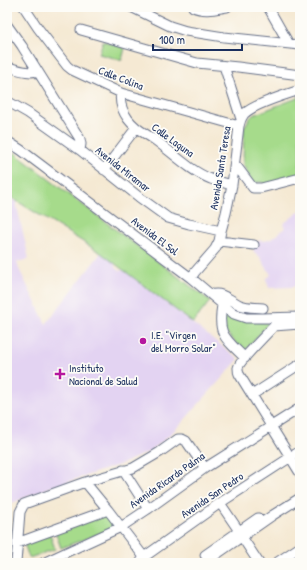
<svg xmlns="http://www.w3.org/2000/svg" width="307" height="570" viewBox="0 0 307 570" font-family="'Patrick Hand',sans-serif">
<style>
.built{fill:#e3d3f2}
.green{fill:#a6db8b;stroke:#608574}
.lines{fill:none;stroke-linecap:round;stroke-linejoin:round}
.minor-casing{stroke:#677087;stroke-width:11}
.minor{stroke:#fff;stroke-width:9}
.poi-dot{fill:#b5179e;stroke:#fdfcf7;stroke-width:1.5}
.labels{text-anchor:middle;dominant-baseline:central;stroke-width:3.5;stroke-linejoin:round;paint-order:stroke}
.street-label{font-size:11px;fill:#1b2f5e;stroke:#fdfcf7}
.poi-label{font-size:11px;fill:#1b2f5e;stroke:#fdfcf7;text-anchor:start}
</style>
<rect width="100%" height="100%" fill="#fdfcf7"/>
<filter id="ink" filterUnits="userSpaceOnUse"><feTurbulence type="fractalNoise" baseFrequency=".025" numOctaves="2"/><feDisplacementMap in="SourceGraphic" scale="8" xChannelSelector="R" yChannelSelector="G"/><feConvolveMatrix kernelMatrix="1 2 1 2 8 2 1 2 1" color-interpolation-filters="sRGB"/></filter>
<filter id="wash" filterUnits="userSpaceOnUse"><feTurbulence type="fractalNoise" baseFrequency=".012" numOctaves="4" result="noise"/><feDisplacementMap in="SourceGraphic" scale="16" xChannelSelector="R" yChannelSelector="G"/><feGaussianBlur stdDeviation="0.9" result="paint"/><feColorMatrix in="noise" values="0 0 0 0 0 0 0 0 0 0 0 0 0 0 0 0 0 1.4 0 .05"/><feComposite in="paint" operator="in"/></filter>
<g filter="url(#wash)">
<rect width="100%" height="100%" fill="#f5e9d3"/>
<path class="built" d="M7 197 16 202 29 259 17 262 19 269 45 322 46 324 101 253 114 263 115 267 120 271 123 270 239 359 180 425 163 441 150 451 122 464 48 488 7 505Z
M300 211V285L290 287 269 288 266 279 271 275 260 257 253 251 259 240 265 241 271 239 285 228 283 224Z"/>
<path class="green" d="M103 41 125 48 122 60 99 54Z
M300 97V177L266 185 261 182 253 183 246 171V169L243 165 244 128 249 119 253 115Z
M7 147 50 180 210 301 193 323 101 253 7 195Z
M224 311 244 320 269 323 244 352 225 331Z
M105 512 114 528 61 548 55 531Z
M50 534 55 549 29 558 24 543Z"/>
</g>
<g filter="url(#ink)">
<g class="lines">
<defs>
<path id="minor" d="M24 7 38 28 67 66 72 70 121 93 239 126
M131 7 170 26 186 31 224 37 300 45
M193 7C204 12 215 9 227 7
M268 7 289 44
M7 25 22 46 80 139 81 144 80 150
M81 30 197 63 238 67 285 73 300 75
M224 66 241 119
M7 67C17 69 28 74 37 71
M121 93C119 102 123 112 128 119 136 130 145 133 155 140 173 153 190 171 211 179 218 182 226 183 232 185
M7 101 28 113 80 150 139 197 168 218 189 224 221 231
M7 141 21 150 191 278 234 314 246 318H262L300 317
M235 164 253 188H261L300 178
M104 170 136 128
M219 241 254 245
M191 278 195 272 215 249 219 241 221 231 226 213 232 185 239 126C240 121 241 118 244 114 253 105 287 94 300 90
M211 295C222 291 231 301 240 305 248 308 255 307 263 308
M222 305C217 335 225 338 245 358
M300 324 274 326C268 333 239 361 238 368 238 370 238 372 239 374L300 473
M252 395 300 364
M123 470 148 509
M85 482 108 510 144 557
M220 503 239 531
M242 537 259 563
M17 543 108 510
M205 555 258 518
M16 563 20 512 24 504 85 482 133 468 160 452 178 439H182L186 441 205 468
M43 563 121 527 148 509 205 468 300 408
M140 563 144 557 220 503 300 451
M204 563 273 515 300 498
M276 563 300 547"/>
</defs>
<use href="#minor" class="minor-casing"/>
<use href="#minor" class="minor"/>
</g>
</g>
<g class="poi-dot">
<circle cx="143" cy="341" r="4"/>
<path d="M58 368h4v4h4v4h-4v4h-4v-4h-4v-4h4z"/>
</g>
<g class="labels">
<g class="street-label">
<text transform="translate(121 78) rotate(21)">Calle Colina</text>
<text transform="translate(173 140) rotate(36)">Calle Laguna</text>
<text transform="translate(220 168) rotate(-81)">Avenida Santa Teresa</text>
<text transform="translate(123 169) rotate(38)">Avenida Miramar</text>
<text transform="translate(155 236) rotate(37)">Avenida El Sol</text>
<text transform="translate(167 480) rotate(-35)">Avenida Ricardo Palma</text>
<text transform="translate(212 495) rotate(-34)">Avenida San Pedro</text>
</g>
<g class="poi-label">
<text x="151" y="335">I.E. "Virgen<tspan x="151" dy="13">del Morro Solar"</tspan></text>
<text x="69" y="368">Instituto<tspan x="69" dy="13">Nacional de Salud</tspan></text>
</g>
</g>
<rect width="307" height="570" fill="none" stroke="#fdfcf7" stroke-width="24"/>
<path d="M153 44v6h89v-6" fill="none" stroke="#1b2f5e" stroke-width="2"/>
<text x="159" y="44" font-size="12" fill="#1b2f5e" stroke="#fdfcf7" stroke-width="3" paint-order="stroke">100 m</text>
</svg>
